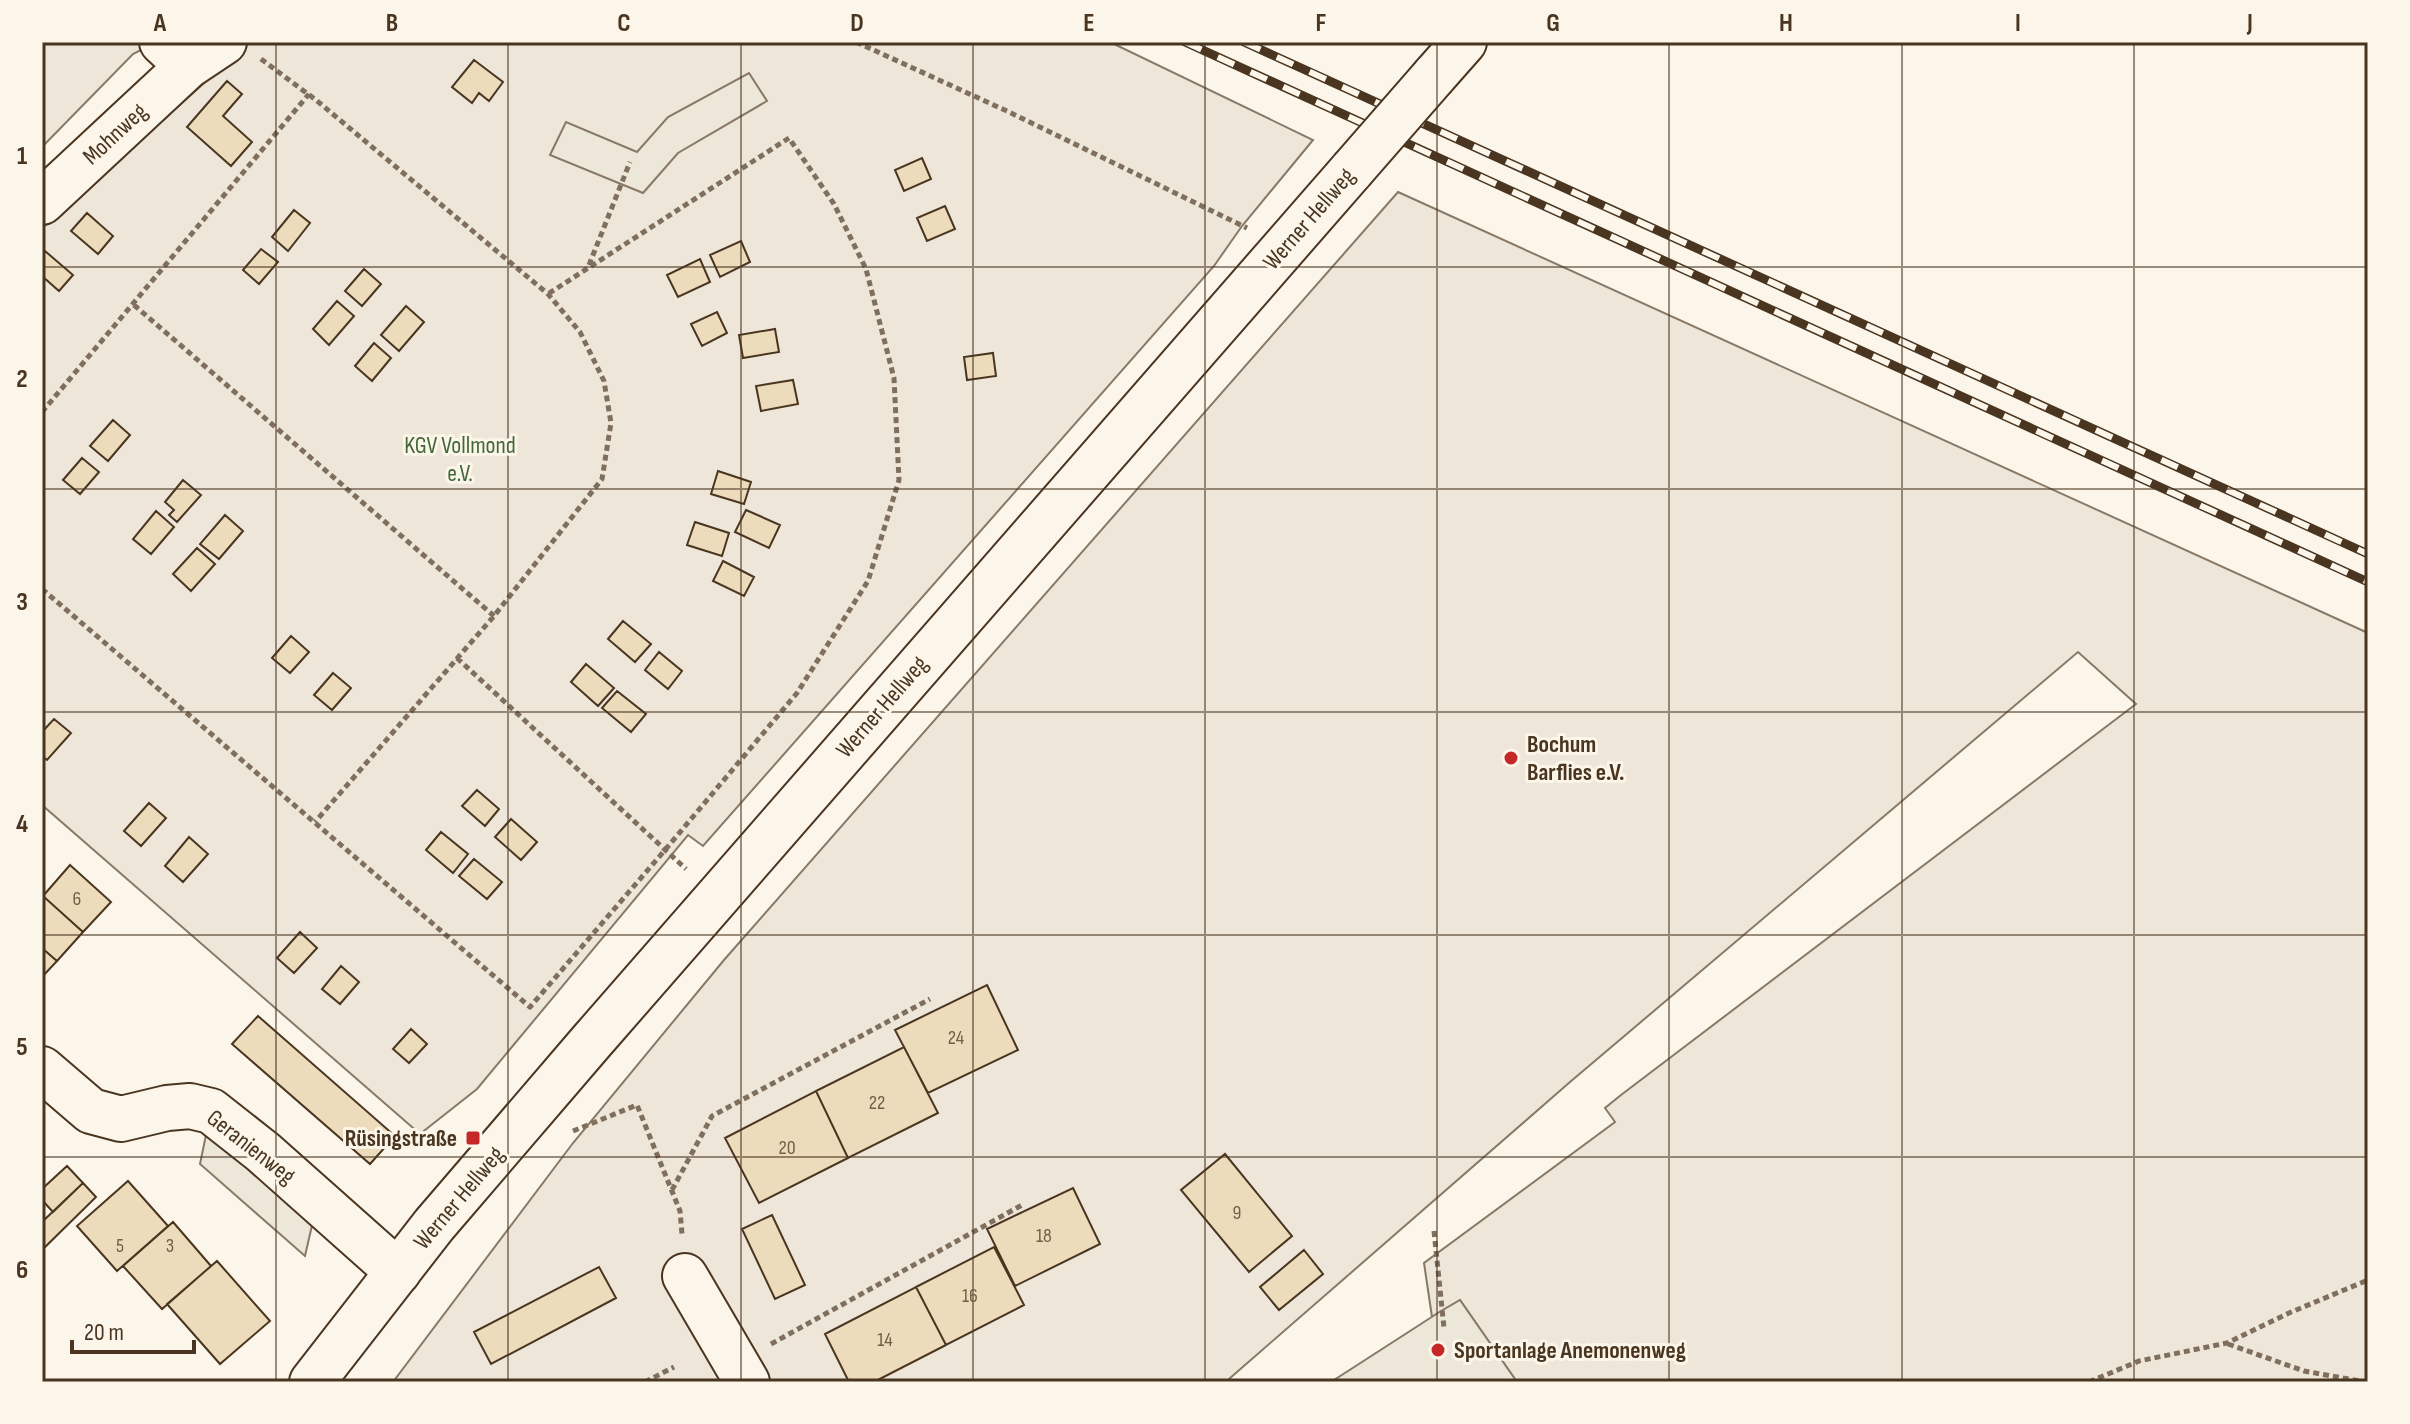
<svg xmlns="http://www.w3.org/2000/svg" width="2410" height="1424" viewBox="0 0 2410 1424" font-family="'Sofia Sans Condensed',sans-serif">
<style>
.green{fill:#ede6d9;stroke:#887966;stroke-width:2}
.parking{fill:#ede7d9;stroke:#887966;stroke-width:2}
.building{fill:#ecdcbc;stroke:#4a3520;stroke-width:2}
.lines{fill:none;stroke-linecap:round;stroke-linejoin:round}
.minor-casing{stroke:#4a3520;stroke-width:48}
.major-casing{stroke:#4a3520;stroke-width:48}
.path{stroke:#7f6f5c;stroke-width:5;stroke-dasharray:6 4;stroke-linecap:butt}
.minor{stroke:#fbf6e9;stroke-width:44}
.major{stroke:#fbf6e9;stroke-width:44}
.rail-casing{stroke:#4a3520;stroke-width:9}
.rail{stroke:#fbf6e9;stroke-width:6;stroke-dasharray:18;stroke-linecap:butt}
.major-bridge-casing{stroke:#4a3520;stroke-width:48;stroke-linecap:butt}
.major-bridge{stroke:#fbf6e9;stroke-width:44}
.grid{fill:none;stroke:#4a3520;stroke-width:2;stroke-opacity:0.55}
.poi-dot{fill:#c62828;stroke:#fbf6e9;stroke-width:3}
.labels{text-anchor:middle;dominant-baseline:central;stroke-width:6;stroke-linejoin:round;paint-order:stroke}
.number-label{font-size:20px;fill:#725f47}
.street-label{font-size:24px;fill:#4a3520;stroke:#fbf6e9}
.park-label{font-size:24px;fill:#436837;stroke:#fbf6e9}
.poi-label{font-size:24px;font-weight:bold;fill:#4a3520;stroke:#fbf6e9;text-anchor:start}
.neatline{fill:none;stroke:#4a3520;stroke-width:3}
.grid-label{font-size:26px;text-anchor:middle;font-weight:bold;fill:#4a3520}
</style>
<rect width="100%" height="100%" fill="#fbf6e9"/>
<path class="green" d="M42 42H156L133 54 42 147Z
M250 42H1110L1313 140 1242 226 1214 266 703 846 688 835 477 1089 420 1134 42 805V228Z
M1398 192 2368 633V1382H1517L1460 1300 1432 1317 1424 1263 1615 1122 1605 1108 1621 1095 2136 704 2078 652 1570 1082 1229 1379V1382H393L573 1143 724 960Z"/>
<path class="parking" d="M749 73 767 101 678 153 643 193 550 155 566 122 637 152 668 117Z
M207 1130 313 1221 305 1256 200 1164Z
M1460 1300 1517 1382H1331L1441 1311Z"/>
<path class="building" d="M474 60 503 82 489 101 479 93 472 103 452 87Z
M227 81 242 94 223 116 252 142 231 166 187 127Z
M922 158 931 179 904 191 895 170Z
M945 206 955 229 927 241 917 218Z
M294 210 310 223 288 251 272 237Z
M87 213 113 236 98 254 71 231Z
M741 241 750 262 720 277 710 255Z
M261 249 278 262 259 284 243 270Z
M45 251 73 275 59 291 42 276V254Z
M700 259 710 282 678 297 667 275Z
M364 269 381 284 362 306 345 291Z
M337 301 354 316 329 345 313 329Z
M406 306 424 322 399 351 381 335Z
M717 312 727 333 702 346 691 324Z
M775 329 779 352 743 358 739 335Z
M374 343 391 358 372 381 355 366Z
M993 353 996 376 967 380 964 357Z
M793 380 798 404 761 411 756 386Z
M113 420 130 435 108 461 90 446Z
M82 458 99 472 80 494 63 480Z
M718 471 751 482 744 504 711 494Z
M183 480 201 495 177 522 169 515 174 510 165 502Z
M746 510 780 525 769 548 735 532Z
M156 511 174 527 151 554 133 539Z
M225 515 243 531 219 559 200 544Z
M695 522 729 533 722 556 687 545Z
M197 548 215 564 191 591 173 574Z
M723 561 754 577 744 596 713 581Z
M623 621 651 644 635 662 608 639Z
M291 636 309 652 290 673 272 658Z
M659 652 682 671 668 689 645 670Z
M586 664 614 688 598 706 571 682Z
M333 673 351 688 332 710 314 695Z
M617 691 646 714 631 732 602 708Z
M54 719 71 733 47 760 42 756V732Z
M477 790 499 809 485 826 462 806Z
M149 803 166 818 141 846 124 831Z
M511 819 537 842 521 860 495 837Z
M441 832 468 854 453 873 426 850Z
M189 837 208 854 183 882 165 866Z
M474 859 502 882 487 899 459 876Z
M70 865 111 902 83 932 43 896Z
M43 896 83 932 57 961 42 948Z
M300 932 317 948 294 973 277 958Z
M42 948 57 961 42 977Z
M341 966 359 982 340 1004 322 989Z
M987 985 1018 1050 928 1093 895 1030Z
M258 1016 395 1136 370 1164 232 1044Z
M411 1029 427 1044 409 1063 393 1049Z
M904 1047 938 1113 848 1158 816 1091Z
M816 1091 848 1158 759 1203 725 1138Z
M1225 1154 1292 1236 1249 1272 1181 1190Z
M67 1166 83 1183 53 1212 42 1200V1189Z
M128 1181 168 1226 117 1271 77 1226Z
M83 1183 96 1197 42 1250V1222Z
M1073 1188 1100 1244 1015 1286 987 1229Z
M772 1215 805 1285 775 1299 742 1229Z
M173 1222 211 1266 162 1309 123 1266Z
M994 1247 1024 1305 946 1345 916 1287Z
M1304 1250 1323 1274 1279 1310 1260 1287Z
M217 1261 270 1321 220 1364 167 1304Z
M599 1267 616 1298 491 1364 474 1332Z
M916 1287 946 1345 874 1382H849L825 1334Z"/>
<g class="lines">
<defs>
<path id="minor" d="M188 66 224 42
M42 202 188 66 162 42
M42 1069 91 1111 121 1119 167 1108 190 1106 211 1111 263 1152 398 1272
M685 1276 747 1382"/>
<path id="major" d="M1434 76 1464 42
M312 1382 434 1225 591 1042 1352 170"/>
</defs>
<use href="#minor" class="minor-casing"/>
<use href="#major" class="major-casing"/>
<path class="path" d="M856 42 1009 112 1247 228
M261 59 316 100 548 294 580 332 604 381 611 423 602 479 494 616 315 822
M589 265 630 162
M134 305 494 616
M42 412 309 94
M42 589 530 1007 665 850 797 693 868 581 899 480 894 378 866 269 834 204 789 138 548 294
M457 658 686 869
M573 1131 637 1105 680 1211 682 1234
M672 1190 712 1116 930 999
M1434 1231 1444 1328
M771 1344 1022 1205
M2228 1344 2304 1371 2365 1382
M645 1382 674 1367
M2089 1382 2139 1361 2227 1343 2289 1313 2368 1280"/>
<use href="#minor" class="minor"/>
<use href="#major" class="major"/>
<defs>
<path id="rail" d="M1185 42 2368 582
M1244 42 2368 554"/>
</defs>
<use href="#rail" class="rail-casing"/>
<use href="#rail" class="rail"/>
<defs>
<path id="major-bridge" d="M1352 170 1434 76"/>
</defs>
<use href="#major-bridge" class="major-bridge-casing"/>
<use href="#major-bridge" class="major-bridge"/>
</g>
<path class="grid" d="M276 42V1382M508 42V1382M741 42V1382M973 42V1382M1205 42V1382M1437 42V1382M1669 42V1382M1902 42V1382M2134 42V1382M42 267H2368M42 489H2368M42 712H2368M42 935H2368M42 1157H2368"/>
<g class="poi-dot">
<circle cx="1511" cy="758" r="8"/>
<rect x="465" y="1130" width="16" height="16" rx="4"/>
<circle cx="1438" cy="1350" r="8"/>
</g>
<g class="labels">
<g class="number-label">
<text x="77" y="899">6</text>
<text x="956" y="1038">24</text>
<text x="877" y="1103">22</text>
<text x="787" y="1148">20</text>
<text x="1237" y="1213">9</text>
<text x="1044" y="1236">18</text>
<text x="120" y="1246">5</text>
<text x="170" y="1246">3</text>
<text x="970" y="1296">16</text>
<text x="885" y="1340">14</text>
</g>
<g class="street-label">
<text transform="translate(115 134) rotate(-43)">Mohnweg</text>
<text transform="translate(1309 219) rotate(-49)">Werner Hellweg</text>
<text transform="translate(882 707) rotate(-49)">Werner Hellweg</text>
<text transform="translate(251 1147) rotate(38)">Geranienweg</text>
<text transform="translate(459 1198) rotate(-50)">Werner Hellweg</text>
</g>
<g class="park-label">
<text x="460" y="445">KGV Vollmond<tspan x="460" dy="28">e.V.</tspan></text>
</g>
<g class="poi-label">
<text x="1527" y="744">Bochum<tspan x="1527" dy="28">Barflies e.V.</tspan></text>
<text x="457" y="1138" text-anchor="end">Rüsingstraße</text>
<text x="1454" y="1350">Sportanlage Anemonenweg</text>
</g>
</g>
<rect width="2410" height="1424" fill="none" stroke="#fbf6e9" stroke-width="88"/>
<path d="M72 1340v12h122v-12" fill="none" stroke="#4a3520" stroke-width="4"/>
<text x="84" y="1340" font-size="24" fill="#4a3520" stroke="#fbf6e9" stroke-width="6" paint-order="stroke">20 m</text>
<rect x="44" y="44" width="2322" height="1336" class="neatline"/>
<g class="grid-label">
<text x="160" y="31">A</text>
<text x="392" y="31">B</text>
<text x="624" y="31">C</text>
<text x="857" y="31">D</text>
<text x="1089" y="31">E</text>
<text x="1321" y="31">F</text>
<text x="1553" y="31">G</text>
<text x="1786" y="31">H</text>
<text x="2018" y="31">I</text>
<text x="2250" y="31">J</text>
<text x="22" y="164">1</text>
<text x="22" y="387">2</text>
<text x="22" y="610">3</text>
<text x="22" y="832">4</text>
<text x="22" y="1055">5</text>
<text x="22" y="1278">6</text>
</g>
</svg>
